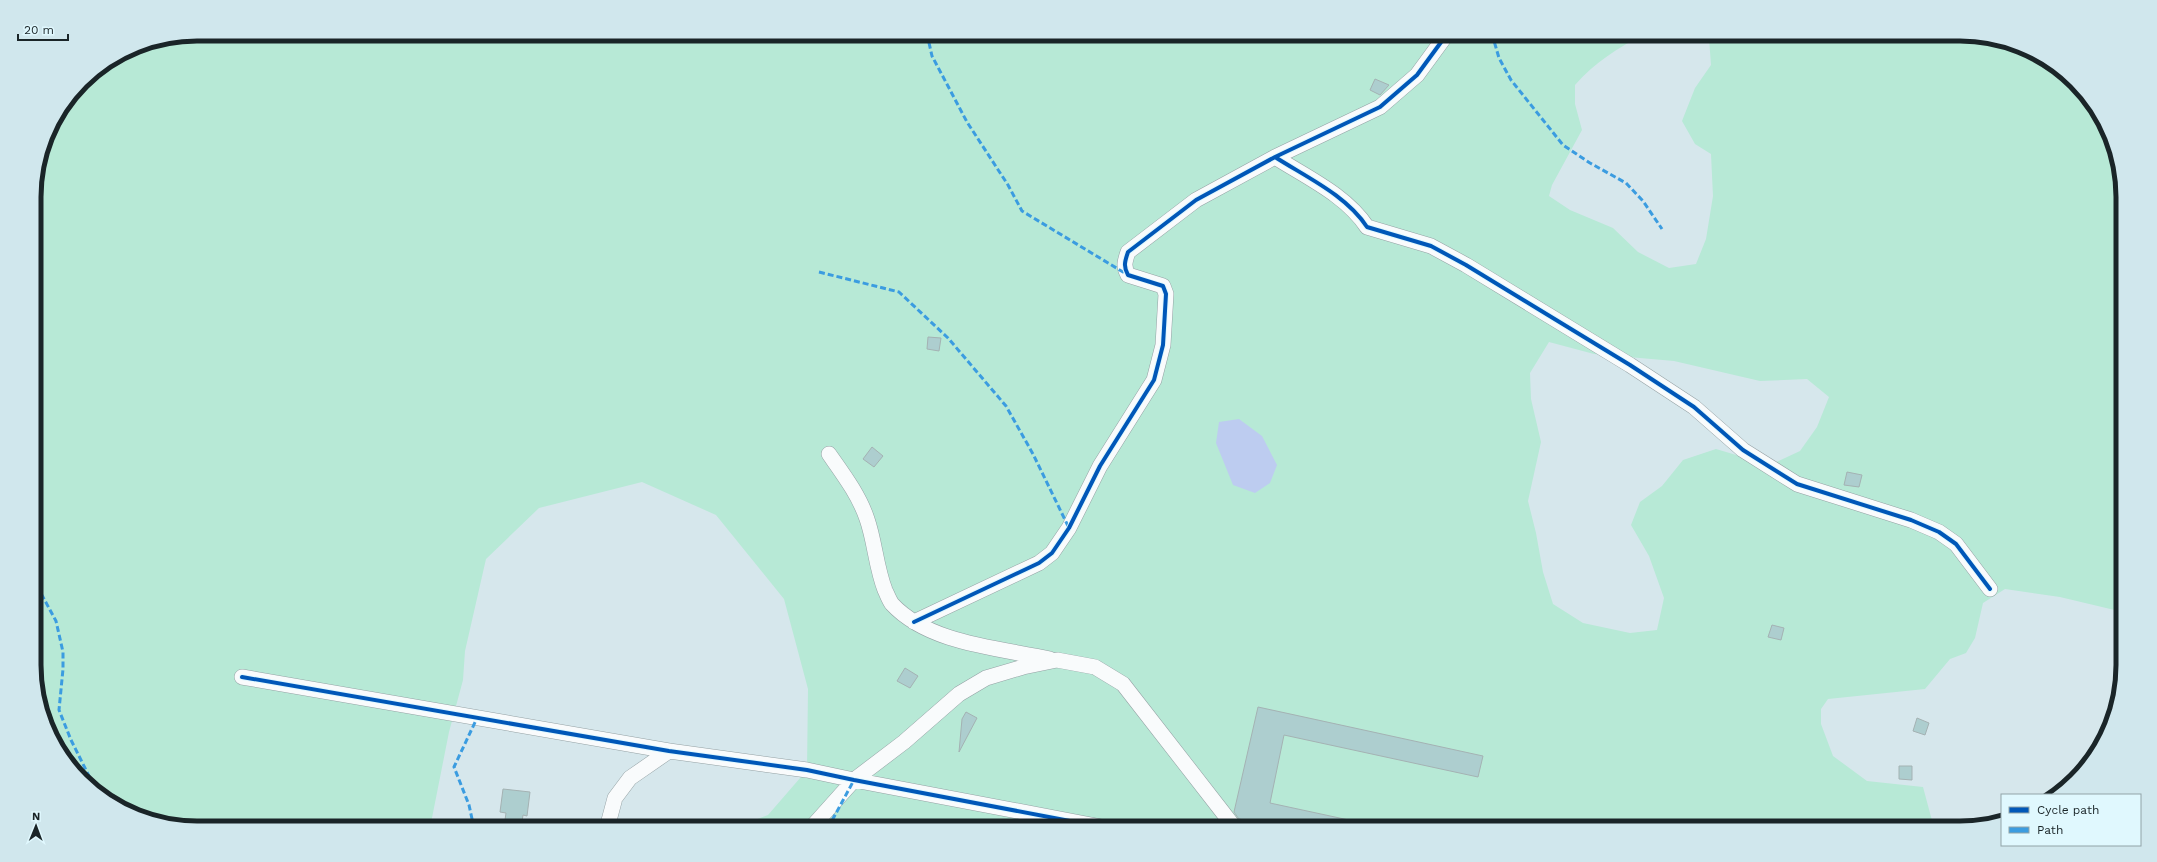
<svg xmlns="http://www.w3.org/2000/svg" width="2157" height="862" viewBox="0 0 2157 862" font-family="'Work Sans',sans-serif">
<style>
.green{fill:#b7e9d6;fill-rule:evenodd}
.water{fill:#bdccf0}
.building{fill:#adcecf;stroke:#a4b2b3}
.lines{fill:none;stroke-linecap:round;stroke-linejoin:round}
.street-casing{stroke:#94a1a4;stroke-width:16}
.street{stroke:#f9fbfc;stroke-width:15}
.quiet{stroke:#3b9ce0;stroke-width:3;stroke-dasharray:6 3;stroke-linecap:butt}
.cycleway-casing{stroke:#e0f8fe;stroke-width:6}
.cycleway{stroke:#0057b8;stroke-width:4}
.rim{fill:none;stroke:#1a2528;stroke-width:5}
</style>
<rect width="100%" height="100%" fill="#d6e7ec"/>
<path class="green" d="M197 34H1644C1618 48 1595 62 1575 85V104L1582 130 1552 185 1549 196 1570 210 1613 228 1638 252 1669 268 1696 264 1706 239 1713 196 1711 154 1695 144 1682 121 1695 88 1711 65 1709 38 1700 34H1960L2013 43 2051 62 2083 90 2106 125 2122 175 2123 612 2060 597 2005 589 1983 603 1975 638 1966 653 1950 659 1925 689 1828 699 1821 709V724L1833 756 1867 781 1923 787 1934 828H734L768 815 807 770 808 689 784 599 716 515 642 482 539 508 486 559 465 651 463 680 449 732 430 828H197L144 819 106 800 74 772 51 737 37 697 34 186 51 125 89 75 135 46ZM1549 342 1594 354 1674 361 1760 381 1807 379 1829 397 1817 427 1800 451 1770 465 1716 449 1683 460 1662 486 1640 502 1631 525 1649 556 1664 598 1657 630 1630 633 1583 623 1553 604 1543 572 1536 533 1528 501 1541 442 1531 399 1530 373Z"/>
<path class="water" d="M1239 419 1262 436 1277 465 1270 483 1255 493 1233 485 1216 443 1219 422Z"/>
<path class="building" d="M1375 79 1389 85 1380 95 1370 90Z
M928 337 941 338 939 351 927 349Z
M872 447 883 456 874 467 863 459Z
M1847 472 1862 475 1859 487 1844 485Z
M1772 625 1784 628 1781 640 1768 637Z
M905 668 918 676 910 688 897 681Z
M1258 707 1483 756 1478 777 1284 735 1270 803 1358 822 1357 828H1280L1239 819 1234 812Z
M966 712 977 718 959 752 962 719Z
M1917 718 1929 723 1925 735 1913 731Z
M1899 766H1912V780L1899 779Z
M503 789 530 792 527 816 523 815 522 822 505 820 506 813 500 812Z"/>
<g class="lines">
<defs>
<path id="street" d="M1275 157C1306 177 1346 195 1367 227L1431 246 1466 265 1630 365 1694 407 1743 450 1797 484 1911 520 1939 532 1956 544 1990 589
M829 454C843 474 859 495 867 519 875 542 876 567 885 590 887 594 889 600 892 604 929 644 1000 648 1050 659
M914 622 1039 563 1052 553 1069 528 1100 466 1154 380 1163 345 1166 294 1163 286 1128 275C1123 266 1125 261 1128 252L1196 200 1275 157 1380 107 1417 75 1447 34
M242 677 669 751 807 770 854 780 1107 828
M607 828 615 798 630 778 669 751
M811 828 854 780 904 742 959 694 986 678 1023 667 1057 660 1095 667 1123 684 1235 828"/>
</defs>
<use href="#street" class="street-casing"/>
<use href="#street" class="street"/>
<path class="quiet" d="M927 34 932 56 967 122 1008 185 1022 211 1128 275
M1492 34 1499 58 1511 80 1563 145 1590 163 1626 183 1643 201 1662 229
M819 272 899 292 948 338 1006 406 1033 454 1069 528
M37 586 56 621 63 652V669L59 710 71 740 91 780 107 801
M474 828 469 805 454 767 477 718
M828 828 854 780"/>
<defs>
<path id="cycleway" d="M1275 157C1306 177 1346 195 1367 227L1431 246 1466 265 1630 365 1694 407 1743 450 1797 484 1911 520 1939 532 1956 544 1990 589
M914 622 1039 563 1052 553 1069 528 1100 466 1154 380 1163 345 1166 294 1163 286 1128 275C1123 266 1125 261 1128 252L1196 200 1275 157 1380 107 1417 75 1447 34
M242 677 669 751 807 770 854 780 1107 828"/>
</defs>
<use href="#cycleway" class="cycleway-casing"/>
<use href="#cycleway" class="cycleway"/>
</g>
<path d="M0 0H2157V862H0ZM197 41H1960A156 156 0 0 1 2116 197V665A156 156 0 0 1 1960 821H197A156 156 0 0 1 41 665V197A156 156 0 0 1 197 41Z" fill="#d0e7ed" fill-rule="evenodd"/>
<path class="rim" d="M197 41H1960A156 156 0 0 1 2116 197V665A156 156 0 0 1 1960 821H197A156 156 0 0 1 41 665V197A156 156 0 0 1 197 41Z"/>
<rect x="2001" y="794" width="140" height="52" fill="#e0f8fe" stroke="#91a4a8"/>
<rect x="2009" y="807" width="20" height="6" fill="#0057b8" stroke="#91a4a8"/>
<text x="2037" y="814" font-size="12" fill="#1a2528">Cycle path</text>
<rect x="2009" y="827" width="20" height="6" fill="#3b9ce0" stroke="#91a4a8"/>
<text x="2037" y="834" font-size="12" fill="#1a2528">Path</text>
<g transform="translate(36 826) rotate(1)" stroke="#e0f8fe" stroke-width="3" paint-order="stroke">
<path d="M0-3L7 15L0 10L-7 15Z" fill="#1a2528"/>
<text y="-6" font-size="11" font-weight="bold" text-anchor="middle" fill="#1a2528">N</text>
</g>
<path d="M18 34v6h50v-6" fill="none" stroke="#1a2528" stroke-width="2"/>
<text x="24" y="34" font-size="12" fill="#1a2528" stroke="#e0f8fe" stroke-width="3" paint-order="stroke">20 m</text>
</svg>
